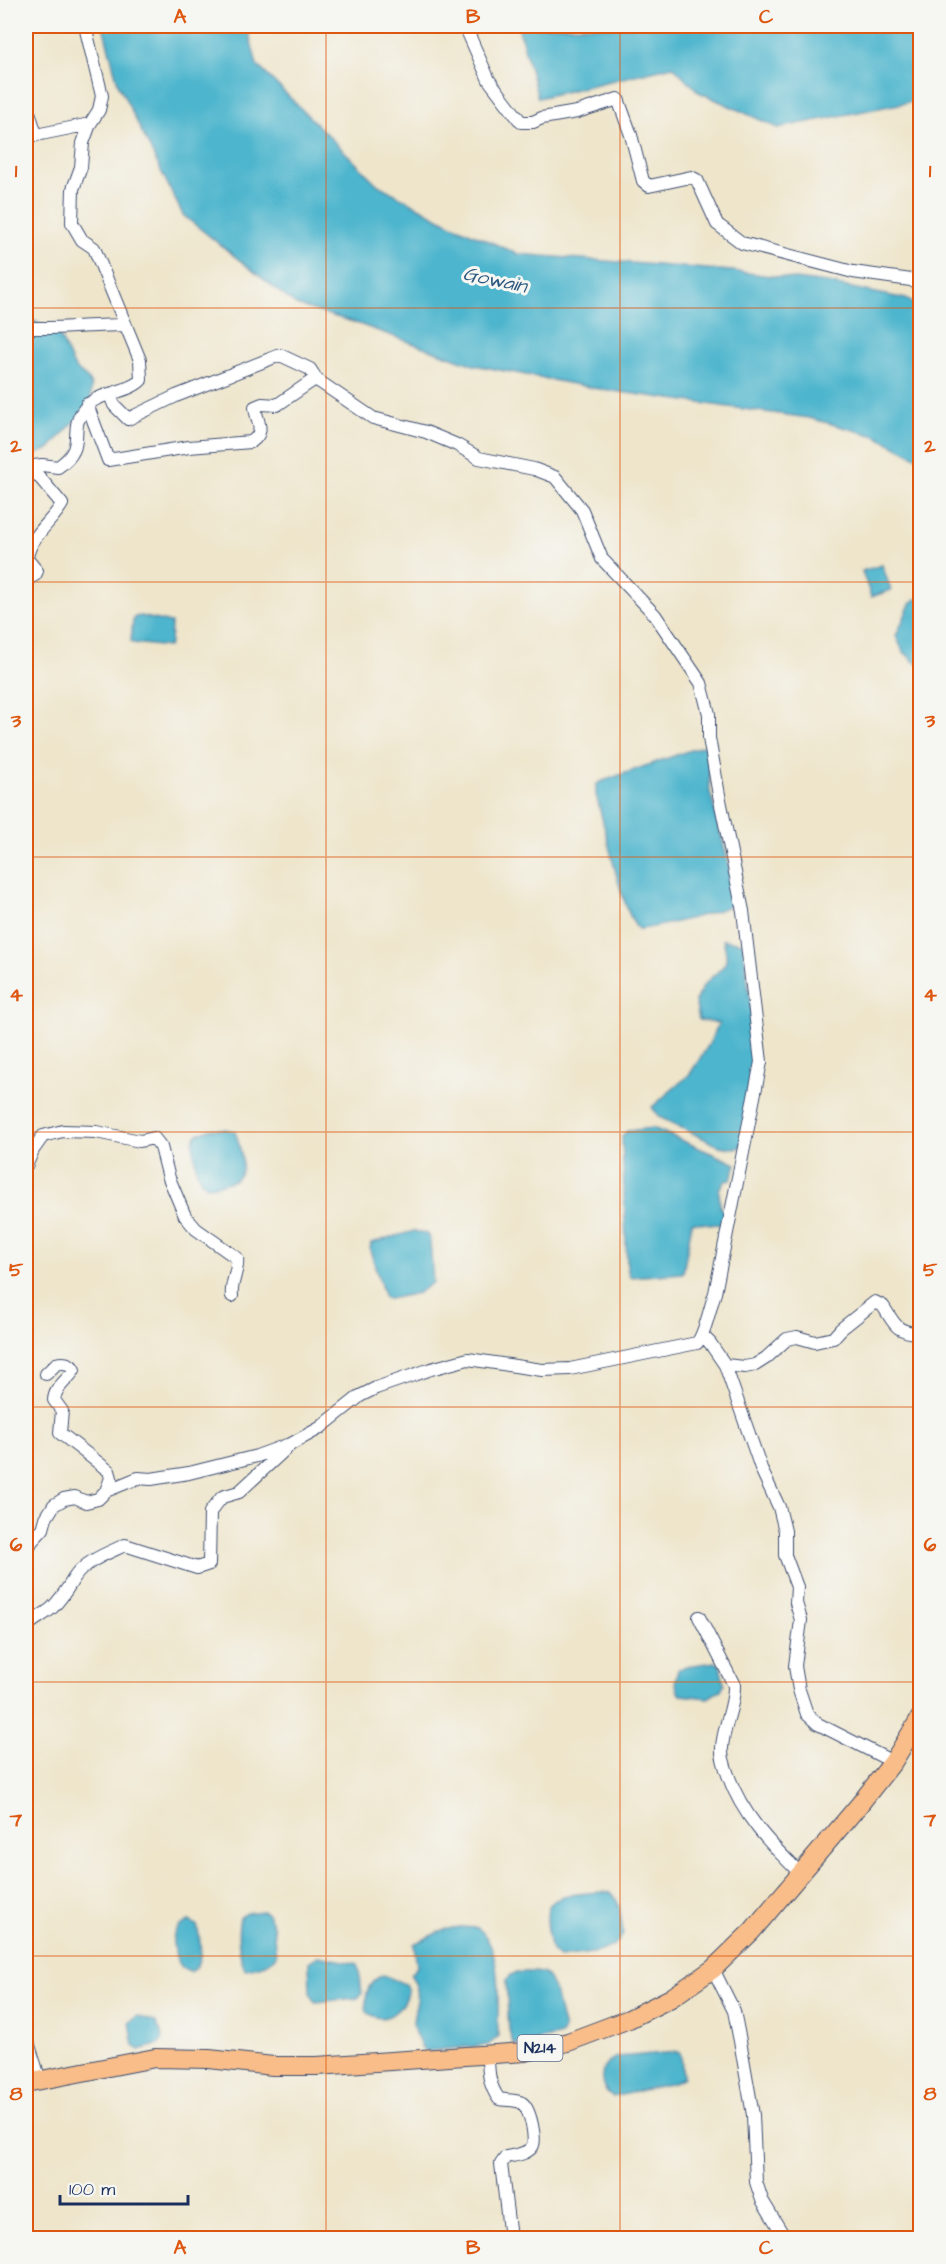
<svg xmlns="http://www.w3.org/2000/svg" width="946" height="2264" viewBox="0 0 946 2264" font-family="'Architects Daughter',sans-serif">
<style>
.water{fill:#4eb5cd;stroke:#347296;stroke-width:1.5}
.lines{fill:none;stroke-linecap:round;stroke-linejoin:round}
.minor-casing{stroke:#3b4a6e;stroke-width:14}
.highway-casing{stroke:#3b4a6e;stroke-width:20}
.minor{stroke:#fff;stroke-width:12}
.highway{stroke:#f8bd89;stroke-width:18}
.grid{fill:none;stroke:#de5710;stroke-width:1.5;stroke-opacity:0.55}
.labels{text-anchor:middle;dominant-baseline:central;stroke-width:6;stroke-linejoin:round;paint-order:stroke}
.shield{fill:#f6f6f2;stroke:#5d6b8a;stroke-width:1.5}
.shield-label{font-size:16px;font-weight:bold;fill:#1b2f5e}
.water-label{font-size:20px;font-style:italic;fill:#2a577f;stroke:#f6f6f2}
.neatline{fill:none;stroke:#de5710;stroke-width:2}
.grid-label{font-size:20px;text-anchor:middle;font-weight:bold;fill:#de5710}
</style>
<rect width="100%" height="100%" fill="#f6f6f2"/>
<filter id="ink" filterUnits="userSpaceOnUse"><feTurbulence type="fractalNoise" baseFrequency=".0167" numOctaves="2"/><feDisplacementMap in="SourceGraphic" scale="12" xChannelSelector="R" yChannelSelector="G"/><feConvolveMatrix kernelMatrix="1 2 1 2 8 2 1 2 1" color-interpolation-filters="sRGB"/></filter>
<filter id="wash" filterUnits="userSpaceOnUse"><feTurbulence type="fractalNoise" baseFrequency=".008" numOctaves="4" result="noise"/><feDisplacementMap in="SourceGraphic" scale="24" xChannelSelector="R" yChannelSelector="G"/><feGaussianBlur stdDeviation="1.35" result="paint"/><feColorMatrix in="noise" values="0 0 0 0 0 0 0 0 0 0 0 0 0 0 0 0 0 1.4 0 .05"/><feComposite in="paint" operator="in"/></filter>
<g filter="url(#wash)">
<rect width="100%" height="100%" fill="#eee5cb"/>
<path class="water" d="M103 26H247L257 65 378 185 450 224 518 254 732 271 827 283 906 299 920 306V459L876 436 809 418 599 389 474 365 353 322 296 305 183 215 118 84Z
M518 26H920V100L778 128 699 92 673 66 538 98Z
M26 313 32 320 58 333 75 368 87 378 91 385V398L79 416 49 449 26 458Z
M882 565 891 590 871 597 862 571Z
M916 599 920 600V667L903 651 896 636 910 604Z
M141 616 171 623 170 644 168 647 133 643 131 641 133 620 135 617Z
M702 746H706L709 766 710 792 729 866 736 902C724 912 655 928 638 929 622 913 604 821 596 795V785L600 782Z
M723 940 743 943 758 1066 741 1147 734 1148 719 1146 659 1117 652 1107 690 1074 708 1046 719 1023 699 1020 695 1001C698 996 701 989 705 984 722 965 732 969 723 940Z
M653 1128 736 1164 731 1180 725 1181 719 1189 720 1207 724 1212 722 1225 692 1222 683 1273 630 1277 627 1268 622 1136 627 1131Z
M210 1129H226L235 1132C239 1141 240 1149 242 1159 245 1184 226 1183 207 1186 194 1178 195 1156 193 1142 195 1133 202 1132 210 1129Z
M414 1231 427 1234 430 1241 433 1282 418 1293 389 1299 385 1298 370 1250 371 1243Z
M715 1662 720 1665 724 1684 721 1690 708 1698 681 1695 678 1692 675 1681 678 1670 686 1666Z
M609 1892C621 1897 621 1922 623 1934 614 1955 579 1954 560 1957 550 1952 549 1944 548 1933 548 1926 546 1916 548 1909 552 1892 594 1893 609 1892Z
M263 1911 267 1913 273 1926 276 1956C271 1964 254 1968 245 1969 238 1956 237 1931 240 1917L246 1913Z
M189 1921 197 1925C200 1939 206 1965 189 1972 176 1968 168 1940 177 1929 180 1925 185 1923 189 1921Z
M460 1927 478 1928C504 1949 497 2006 498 2037L488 2045 427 2051 422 2048C419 2042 414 2033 413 2026 413 2004 425 1996 410 1974L417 1967 414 1944 443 1930Z
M318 1956 358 1964 362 1993 358 1998 315 2002 310 1992 309 1962Z
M517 1972C525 1973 540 1970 546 1975 555 1983 560 2017 564 2029L561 2035 517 2045 513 2043 509 2030 506 1980 511 1975Z
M383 1975 405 1984 408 1991C402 2010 386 2027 367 2012 364 1996 367 1982 383 1975Z
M137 2016 155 2022 161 2032 162 2041 156 2045 140 2050 134 2046 130 2022Z
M678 2052 681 2055 683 2077 673 2083 613 2097C596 2085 599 2065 617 2057Z"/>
</g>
<g filter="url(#ink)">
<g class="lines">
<defs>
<path id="minor" d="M465 26 489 80 521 122H533L542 118 577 112 618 99 631 135 643 181 649 186 691 177 697 180 717 224 742 243 853 272 911 280 920 285
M26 114 30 115 36 135 90 124
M26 322 31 328C63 329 93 325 125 325
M110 395 114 405 128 419 176 396 280 355 310 369 317 380
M26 467 42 465 58 467C90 445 65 431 86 407 98 392 127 394 141 380L140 360 94 248 82 240 72 223 73 189 81 167 83 143 90 124 99 110 102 96 85 26
M26 580 35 575 37 571 27 559C28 538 53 521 62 504L30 466
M26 1166 33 1150 43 1136 63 1131 96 1132 140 1141 154 1138 161 1147 169 1178 185 1216 196 1229 237 1258C239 1272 230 1282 232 1296
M703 1336 710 1343 725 1365 762 1471 779 1507 785 1531V1555L797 1587 796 1603 801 1620 795 1666 799 1690 807 1714 818 1724 893 1762
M725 1365 745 1367 755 1365 766 1358 787 1339 797 1337 815 1342 833 1338 841 1329 875 1302 883 1306C896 1326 895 1331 920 1334
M46 1374 56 1364C63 1362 71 1363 74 1370 67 1381 55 1387 54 1400L62 1411 60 1433 109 1471 111 1478 106 1491
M26 1552 32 1541 43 1529 46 1518 54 1505 64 1499 75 1497 86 1502 98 1499 106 1491 138 1478 151 1479 189 1473 257 1456 287 1445
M699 1617 734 1685C735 1706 723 1726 722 1748 721 1757 725 1766 728 1775 742 1815 770 1844 800 1873
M26 1627C34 1619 44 1615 52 1608 62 1598 67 1589 74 1578 85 1561 108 1553 125 1545L197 1568 209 1564 210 1512 222 1497 239 1492 291 1444 320 1428 360 1396 376 1388 431 1369 468 1359 542 1370 570 1369 697 1343C705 1334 710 1307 715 1293L761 1062 743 911 719 795 709 738V714L701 683 655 615 602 559 582 510 555 477 534 469 479 458 457 445 426 432 373 418 317 380 312 381 277 405 262 404 255 407C256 421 267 431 251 442L189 447 108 460 87 404
M713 1969 734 2011 740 2041 753 2115 756 2182 762 2200 785 2238
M26 2036 40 2080
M488 2055C488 2071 489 2086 499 2099 507 2101 515 2099 522 2103 530 2108 537 2140 532 2147 526 2155 514 2155 506 2157L501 2164 510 2238"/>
<path id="highway" d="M26 2083 155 2058 209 2059 273 2066H317L525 2052 568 2042 629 2019 671 1998 713 1969 752 1931 859 1805 893 1762 920 1718"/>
</defs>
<use href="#minor" class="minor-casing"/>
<use href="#highway" class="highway-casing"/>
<use href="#minor" class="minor"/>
<use href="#highway" class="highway"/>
</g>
</g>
<path class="grid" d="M326 26V2238M620 26V2238M26 308H920M26 582H920M26 857H920M26 1132H920M26 1407H920M26 1682H920M26 1956H920"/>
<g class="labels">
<rect class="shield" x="517.5" y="2035" width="45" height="26" rx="4.5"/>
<g class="shield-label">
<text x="540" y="2048">N214</text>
</g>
<g class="water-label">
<text transform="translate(495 280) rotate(12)">Gowain</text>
</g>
</g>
<rect width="946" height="2264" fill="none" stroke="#f6f6f2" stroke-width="66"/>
<path d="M60 2195v9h128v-9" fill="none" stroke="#1b2f5e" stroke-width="3"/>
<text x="69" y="2195" font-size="18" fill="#1b2f5e" stroke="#f6f6f2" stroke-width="4.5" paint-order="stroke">100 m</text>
<rect x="33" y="33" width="880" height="2198" class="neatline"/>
<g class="grid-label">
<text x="180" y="23">A</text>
<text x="473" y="23">B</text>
<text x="766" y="23">C</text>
<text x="16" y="177">1</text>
<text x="930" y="177">1</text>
<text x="16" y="452">2</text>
<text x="930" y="452">2</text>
<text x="16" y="727">3</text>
<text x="930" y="727">3</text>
<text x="16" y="1001">4</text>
<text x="930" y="1001">4</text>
<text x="16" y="1276">5</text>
<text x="930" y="1276">5</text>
<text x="16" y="1551">6</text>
<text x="930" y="1551">6</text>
<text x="16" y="1826">7</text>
<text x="930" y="1826">7</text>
<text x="16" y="2100">8</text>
<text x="930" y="2100">8</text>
<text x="180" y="2254">A</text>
<text x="473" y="2254">B</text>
<text x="766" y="2254">C</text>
</g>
</svg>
